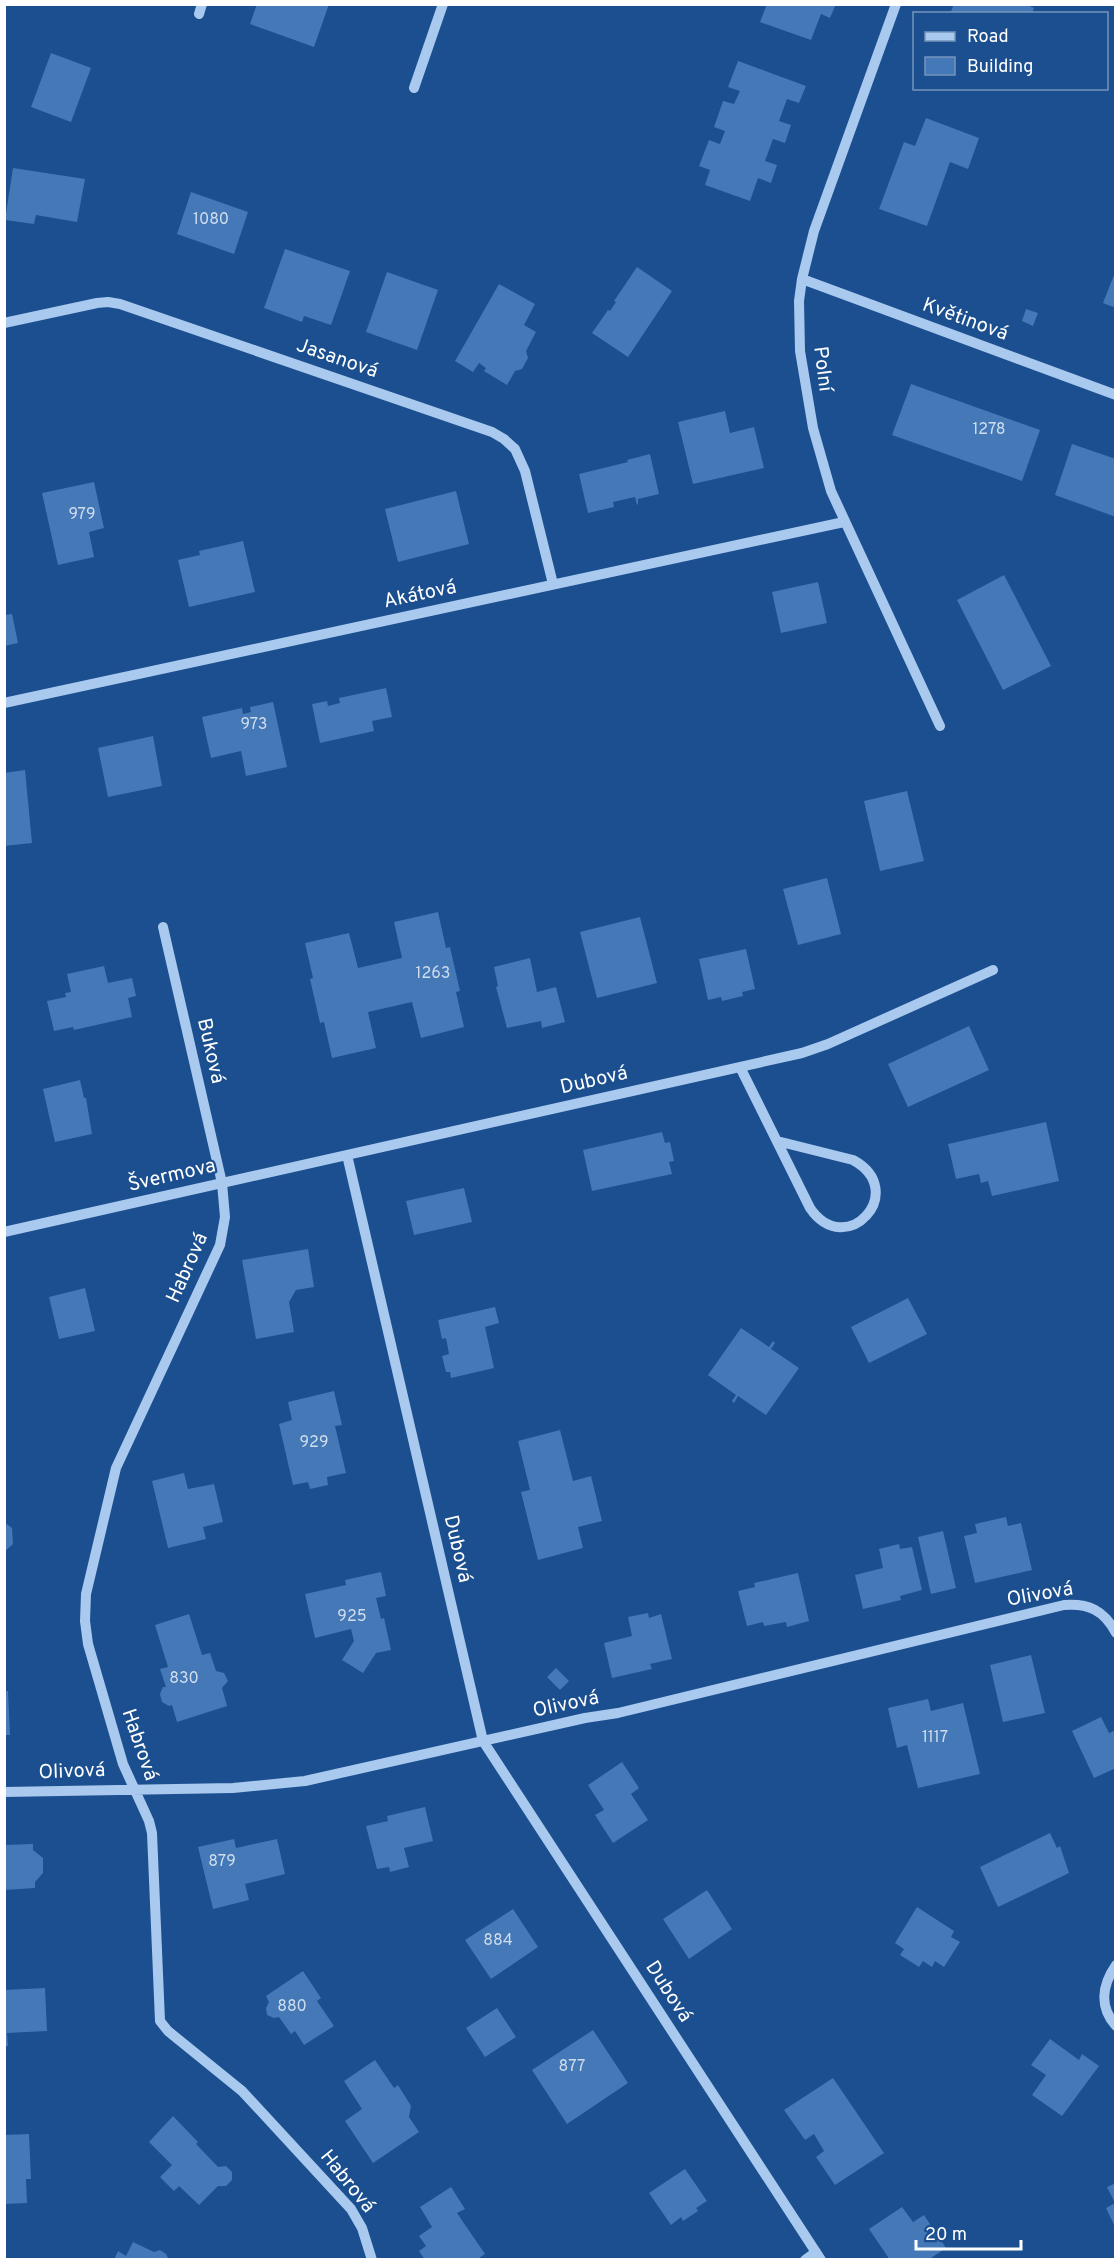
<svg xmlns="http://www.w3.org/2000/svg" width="1120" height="2264" viewBox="0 0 1120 2264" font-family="Overpass,sans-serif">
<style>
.building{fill:#4478b7}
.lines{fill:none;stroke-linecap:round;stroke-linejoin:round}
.minor{stroke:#a9c9ee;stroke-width:10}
.labels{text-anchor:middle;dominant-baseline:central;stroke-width:4.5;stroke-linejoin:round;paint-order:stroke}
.number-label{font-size:16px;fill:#d0dded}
.street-label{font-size:20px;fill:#fff;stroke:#1b4f8f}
</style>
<rect width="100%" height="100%" fill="#1b4f8f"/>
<path class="building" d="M257 4 262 5 329 4 314 47 250 24Z
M767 4H836L830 18 821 14 811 40 760 22Z
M954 4H1025L1034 8 1032 14H950Z
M51 53 91 68 71 122 31 107Z
M738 61 806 86 799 103 787 99 779 121 791 125 785 143 773 139 765 161 777 165 771 183 758 178 750 201 705 185 710 170 699 166 709 140 720 144 725 131 714 127 723 101 734 104 740 91 728 87Z
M926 118 979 138 968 169 950 162 927 226 879 209 904 142 915 146Z
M13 168 85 179 77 222 36 215 34 224 5 220Z
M191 192 248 212 234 254 177 234Z
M285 249 350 271 331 325 304 316 302 322 264 308Z
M637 267 672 291 628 357 592 333 608 310 610 311 616 302 614 301Z
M1116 270V308L1103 303Z
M387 272 438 290 417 350 366 332Z
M499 284 535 304 524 325 536 332 526 351 528 358 522 369 515 371 507 385 484 371 486 368 479 363 473 372 455 361Z
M1026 309 1038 313 1033 326 1022 321Z
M911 384 1040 430 1022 481 892 435Z
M725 411 730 433 754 427 764 468 693 484 678 422Z
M1072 444 1116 459V517L1055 495Z
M650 454 659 494 638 499V504L637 505 635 497 613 502 614 507 588 513 579 474 628 462 627 460Z
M94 482 104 528 89 532 94 557 58 565 42 493Z
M456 491 469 544 398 562 385 509Z
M243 541 255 592 189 607 178 560 200 555 199 551Z
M1004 575 1051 666 1003 690 957 600Z
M818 582 827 623 781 633 772 592Z
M12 614 18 643 4 646V615Z
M386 688 392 717 372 721 374 731 320 743 312 704 327 701 328 706 340 703 339 698Z
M273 702 287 767 246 776 241 751 211 758 202 717 242 708 243 714 251 712 250 707Z
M153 736 162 786 108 797 98 748Z
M25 770 32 843 4 846V773Z
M907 791 924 861 880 871 864 801Z
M827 878 841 934 798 945 783 889Z
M438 912 446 948 450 947 460 991 456 992 464 1027 421 1038 412 1002 368 1012 376 1048 332 1058 324 1022 320 1023 310 979 313 978 305 943 349 933 358 968 402 958 394 922Z
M640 917 657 983 597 998 580 932Z
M746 949 755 989 742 992 743 996 722 1001 721 997 708 1000 699 959Z
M530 958 537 992 556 987 565 1022 542 1028 541 1021 507 1028 496 987 498 986 494 967Z
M104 966 108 983 132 978 136 996 128 998 132 1017 74 1030 73 1027 54 1031 47 1001 66 997 65 993 71 992 67 974Z
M969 1026 989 1070 908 1107 888 1064Z
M80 1080 84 1098H86L92 1134 55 1142 43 1089Z
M1046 1122 1059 1181 992 1196 988 1181 981 1183 979 1174 956 1179 948 1144Z
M662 1132 665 1143 670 1142 674 1161 669 1162 672 1174 592 1191 583 1150Z
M464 1188 472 1222 414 1235 406 1201Z
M308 1249 314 1287 296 1290 289 1302 294 1332 256 1339 242 1260Z
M85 1288 95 1331 59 1339 49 1297Z
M908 1298 927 1334 869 1363 851 1327Z
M495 1307 499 1323 485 1327 494 1368 451 1378 450 1372H446L442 1356 449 1354 446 1338 442 1339 438 1320Z
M741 1328 769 1347 773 1341 775 1343 771 1349 799 1368 766 1415 738 1396 734 1403 732 1401 736 1395 708 1375Z
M334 1391 342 1425 335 1426 346 1473 327 1477 328 1485 310 1489 308 1482 293 1485 279 1424 292 1420 288 1402Z
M560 1430 573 1481 591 1476 602 1521 578 1527 583 1548 538 1560 521 1492 530 1490 518 1441Z
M184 1473 188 1489 214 1484 223 1522 203 1527 206 1539 168 1548 152 1481Z
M1006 1517 1008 1526 1021 1523 1032 1570 975 1583 964 1536 977 1533 975 1524Z
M4 1522 12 1528 13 1544 4 1552Z
M943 1531 956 1588 931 1594 918 1537Z
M899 1544 900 1549 912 1547 922 1590 900 1596 901 1600 863 1609 855 1575 883 1568 879 1549Z
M381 1572 386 1596 376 1598 381 1619 384 1618 391 1650 376 1653 363 1673 342 1660 354 1641 351 1629 315 1638 305 1594 346 1585 345 1580Z
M798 1573 809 1621 787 1627 786 1622 764 1626 763 1622 747 1626 738 1591 755 1587 754 1583Z
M648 1613 649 1618 661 1614 672 1659 650 1664 652 1669 612 1678 604 1643 632 1636 628 1617Z
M189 1614 202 1655 210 1653 216 1671 224 1673 228 1681 222 1688 227 1706 177 1722 172 1705 169 1706 162 1702 160 1694 163 1687H166L160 1669 168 1667 155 1625Z
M1031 1655 1045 1713 1003 1722 990 1665Z
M556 1668 569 1681 560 1690 547 1677Z
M4 1691H8L10 1735H4Z
M928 1699 931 1711 963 1703 980 1774 918 1788 907 1745 897 1748 888 1708Z
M1101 1717 1109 1733 1116 1730V1768L1094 1778 1072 1731Z
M622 1762 639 1788 631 1794 648 1820 613 1843 595 1815 604 1810 588 1785Z
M425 1807 433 1841 404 1848 409 1867 390 1872 389 1867 377 1869 366 1826 388 1821 387 1816Z
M1050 1833 1057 1848 1060 1846 1069 1873 998 1907 980 1867Z
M234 1839 236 1848 277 1839 285 1874 245 1884 249 1900 213 1909 198 1847Z
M33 1844V1850L43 1858V1873L35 1882V1888L4 1890V1845Z
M707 1890 732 1929 689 1959 663 1919Z
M917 1907 954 1931 951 1937 960 1942 944 1967 935 1961 932 1967 923 1961 919 1967 900 1955 904 1949 895 1943Z
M513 1909 538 1947 491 1979 465 1940Z
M303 1971 321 1998 317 2001 334 2026 304 2045 295 2031 291 2034 279 2017 274 2018 267 2015 266 2008 269 2002 266 1996Z
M45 1988 47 2031 7 2033 8 2046H4V1990Z
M497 2008 516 2037 485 2057 466 2028Z
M593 2030 628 2083 567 2124 532 2070Z
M1050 2039 1079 2060 1082 2054 1099 2066 1062 2116 1032 2095 1046 2075 1031 2065Z
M375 2060 394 2088 398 2085 411 2106 409 2117 419 2132 373 2163 345 2121 362 2109 344 2081Z
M833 2078 884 2153 835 2185 816 2157 824 2151 814 2134 805 2140 784 2110Z
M173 2116 198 2142 196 2144 218 2167 226 2166 232 2172V2180L226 2186H218L199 2205 179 2186 174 2191 160 2177 172 2165 149 2142Z
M29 2134 31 2179H26L27 2203 4 2204V2135Z
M685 2169 707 2201 696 2208 698 2211 683 2221 681 2217 671 2225 649 2193Z
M1116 2183V2229L1106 2208 1115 2203 1107 2187Z
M451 2187 465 2209 457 2213 485 2254 476 2260H425L419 2251 426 2246 419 2236 432 2227 420 2207Z
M902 2207 913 2222 924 2215 946 2248 928 2260H890L869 2229Z
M133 2242 154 2252 160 2250 166 2254 169 2260H114L118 2251 126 2256Z"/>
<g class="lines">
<path class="minor" d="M896 4 814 231 802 279 799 301 800 351 813 428 831 491 940 726
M199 14 202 4
M414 88 443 4
M802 279 1116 395
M4 323 97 303 108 302 120 304 492 432 504 439 515 449 525 471 553 584
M4 703 844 522
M163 927 222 1183 225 1217 220 1245 116 1468 86 1594 85 1621 88 1644 123 1764 149 1821 152 1833 160 2021 168 2031 242 2091 351 2209 362 2228 372 2260
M740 1067 810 1208C846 1261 910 1191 853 1160L777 1141
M347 1155 483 1741 821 2260
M4 1232 802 1053 828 1044 993 970
M4 1792 233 1788 305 1781 585 1718 618 1713 1064 1605C1088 1603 1104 1610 1116 1633
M1116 1965C1102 1985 1099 2007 1116 2026
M805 2260 816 2252"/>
</g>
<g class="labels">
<g class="number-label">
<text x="211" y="220">1080</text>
<text x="989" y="430">1278</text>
<text x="82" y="515">979</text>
<text x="254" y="725">973</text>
<text x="433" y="974">1263</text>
<text x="314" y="1443">929</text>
<text x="352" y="1617">925</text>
<text x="184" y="1679">830</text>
<text x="935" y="1738">1117</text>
<text x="222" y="1862">879</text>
<text x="498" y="1941">884</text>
<text x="292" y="2007">880</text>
<text x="572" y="2067">877</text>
</g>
<g class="street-label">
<text transform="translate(965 320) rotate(20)">Květinová</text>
<text transform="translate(337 359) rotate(19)">Jasanová</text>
<text transform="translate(822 369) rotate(83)">Polní</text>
<text transform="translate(420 595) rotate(-12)">Akátová</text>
<text transform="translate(210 1051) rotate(77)">Buková</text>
<text transform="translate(594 1081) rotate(-13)">Dubová</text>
<text transform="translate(172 1176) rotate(-13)">Švermova</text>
<text transform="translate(188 1268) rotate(-66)">Habrová</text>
<text transform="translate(457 1549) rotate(77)">Dubová</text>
<text transform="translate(1040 1595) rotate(-10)">Olivová</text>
<text transform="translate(566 1705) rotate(-12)">Olivová</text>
<text transform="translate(139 1745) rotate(71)">Habrová</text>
<text transform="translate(72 1772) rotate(-2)">Olivová</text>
<text transform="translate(668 1992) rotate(57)">Dubová</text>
<text transform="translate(347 2182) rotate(51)">Habrová</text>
</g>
</g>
<rect width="1120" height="2264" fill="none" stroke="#ffffff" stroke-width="12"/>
<rect x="913" y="12" width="195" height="78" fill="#1b4f8f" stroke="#7695bc" stroke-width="1.5"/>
<rect x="925" y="32" width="30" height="9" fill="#a9c9ee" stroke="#7695bc" stroke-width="1.5"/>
<text x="967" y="42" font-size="18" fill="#ffffff">Road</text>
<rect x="925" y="57" width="30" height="18" fill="#4478b7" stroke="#7695bc" stroke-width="1.5"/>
<text x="967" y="72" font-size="18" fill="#ffffff">Building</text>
<path d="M916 2240v9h105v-9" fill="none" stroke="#ffffff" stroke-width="3"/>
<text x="925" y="2240" font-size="18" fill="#ffffff" stroke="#1b4f8f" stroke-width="4.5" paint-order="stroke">20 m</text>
</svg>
